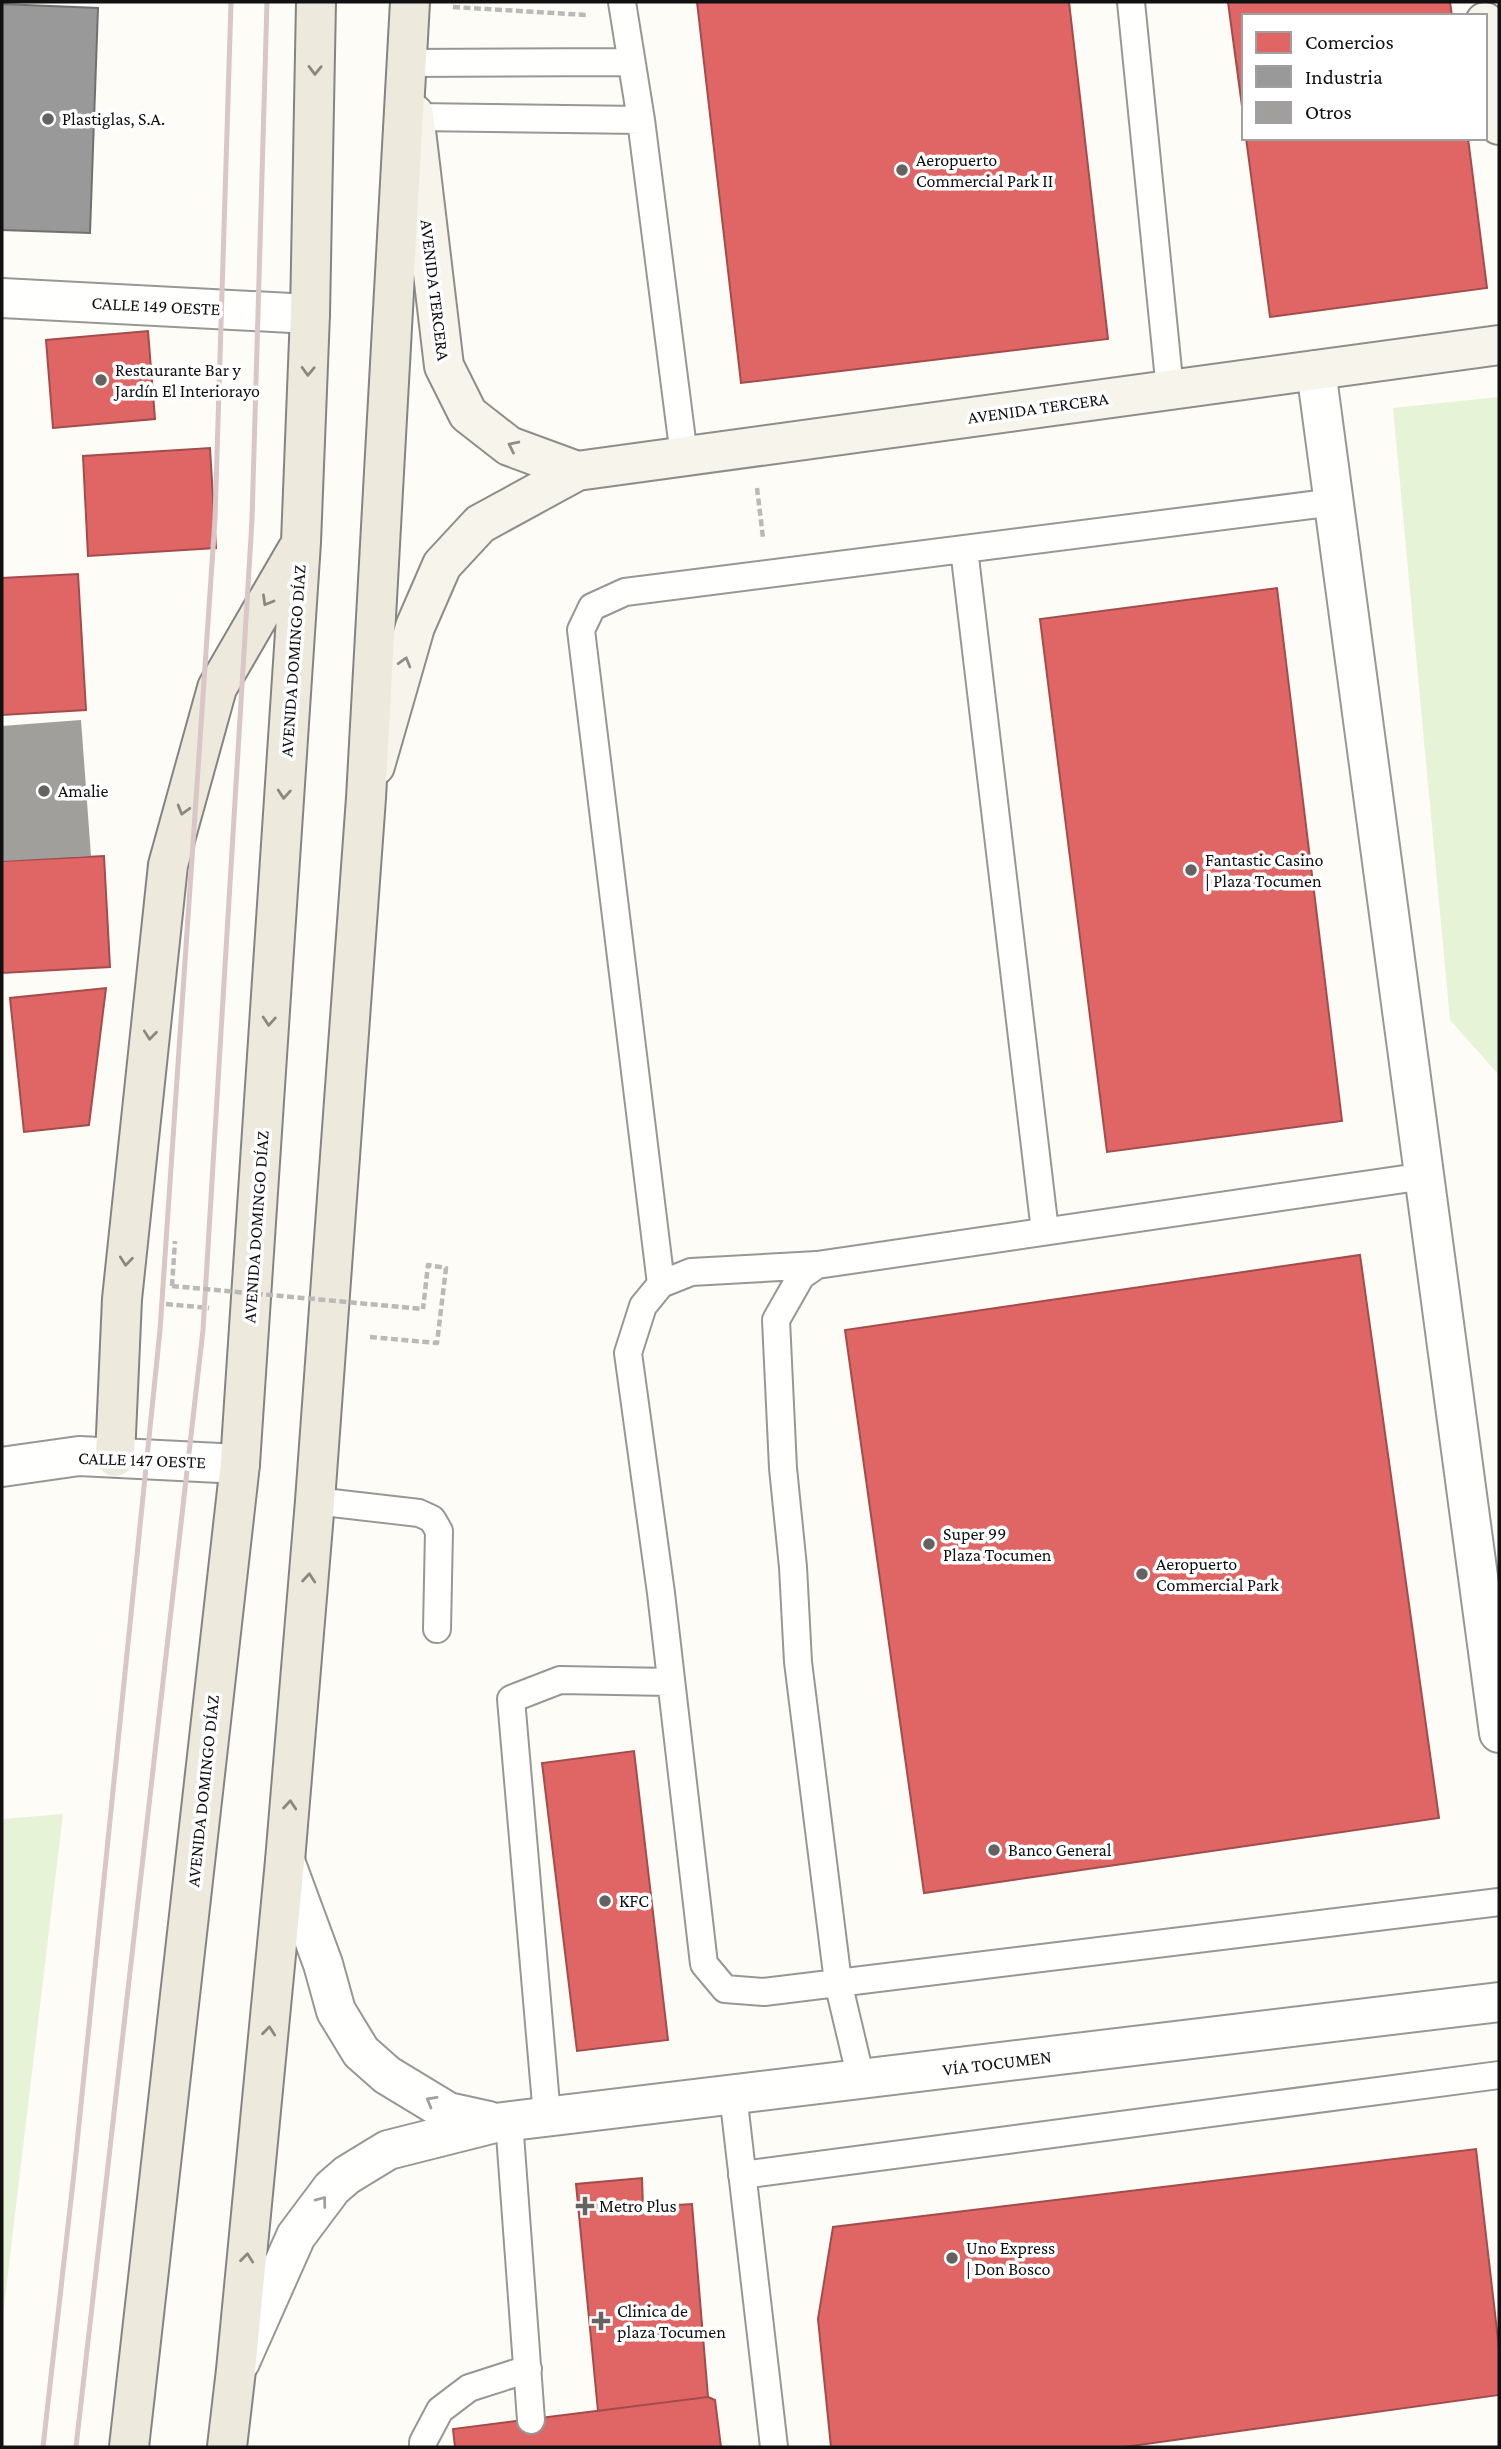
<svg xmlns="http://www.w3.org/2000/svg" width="1501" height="2449" viewBox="0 0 1501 2449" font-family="'Crimson Pro',serif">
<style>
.green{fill:#e7f3d7}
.shops{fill:#e06666;stroke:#a24c4c;stroke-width:2}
.industry{fill:#999;stroke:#707070;stroke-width:2}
.building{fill:#a19f9c}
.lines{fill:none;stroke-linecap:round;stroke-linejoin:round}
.lane-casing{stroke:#979795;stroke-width:30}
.street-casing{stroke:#979795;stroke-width:42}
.secondary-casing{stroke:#8e8d8b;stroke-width:42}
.primary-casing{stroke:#858482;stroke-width:42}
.path{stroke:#b9b9b8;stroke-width:4.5;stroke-dasharray:7 3.5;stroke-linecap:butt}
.lane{stroke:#fffffe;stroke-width:26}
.street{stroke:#fffffe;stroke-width:38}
.secondary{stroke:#f6f4eb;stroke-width:38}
.primary{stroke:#ede9dc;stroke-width:38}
.rail{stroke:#d9c6c7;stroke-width:5}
.path-bridge{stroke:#b9b9b8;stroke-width:4.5;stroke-dasharray:7 3.5;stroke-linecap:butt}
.oneway{stroke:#8a8881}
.oneway2{stroke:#8f8e89}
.oneway3{stroke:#a0a09f}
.poi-dot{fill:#646362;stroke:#fff;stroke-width:2.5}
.labels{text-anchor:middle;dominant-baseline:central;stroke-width:7;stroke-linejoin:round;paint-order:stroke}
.poi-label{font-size:18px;fill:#111;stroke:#fff;text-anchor:start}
.street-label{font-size:18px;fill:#111;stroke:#fff}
</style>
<rect width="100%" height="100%" fill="#fdfcf7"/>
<path class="green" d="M1499 397V1075L1450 1020 1393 408Z
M63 1814 2 2323V1819Z"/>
<path class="shops" d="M697 2H1069L1108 339 741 383Z
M1228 2H1450L1452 16H1244V121Z
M1246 138H1468L1487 288 1270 317Z
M148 331 155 419 53 428 46 340Z
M210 448 216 548 88 556 83 456Z
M78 574 86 710 2 715V578Z
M1277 588 1342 1121 1107 1152 1040 619Z
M104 856 110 967 2 973V861Z
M106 988 89 1125 24 1132 10 998Z
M1360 1255 1439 1818 924 1893 845 1330Z
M634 1751 668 2040 577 2051 542 1763Z
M1476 2149 1499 2348V2395L1124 2447H831L818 2319 833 2227Z
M642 2178 643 2207 692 2204 708 2397 598 2411 576 2184Z
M708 2397 715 2400 721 2447H455L453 2429Z"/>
<path class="industry" d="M2 4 98 8 90 233 2 230Z"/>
<path class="building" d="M81 720 91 856 2 861V726Z"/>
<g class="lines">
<defs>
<path id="lane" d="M622 2 641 120 684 456
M1131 2 1170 390
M408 63 631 62
M415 117 641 120
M964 549 1045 1231
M1425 1176 817 1265 691 1272 661 1284 643 1306 628 1353 661 1593 704 1964 725 1989 764 1992 1499 1902
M817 1265 801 1276 776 1320 783 1468 793 1567 798 1662 838 1982 861 2079
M661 1284 581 630 592 607 625 592 1335 502
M315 1501 419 1513 432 1519 439 1531 437 1629
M733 2094 774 2447
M547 2116 511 1699 560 1680 670 1682
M509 2121 531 2420
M742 2175 1499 2075
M423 2447V2442L440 2410 469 2388 528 2369"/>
<path id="street" d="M2 298 310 314
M1316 370 1499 1733
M2 1467 79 1456 240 1464
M285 1861 323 1964 336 2011 361 2052 387 2075 448 2112 489 2121
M240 2362 296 2236 332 2188 347 2175 388 2150 495 2123 1499 2002"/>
<path id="secondary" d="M1485 22 1499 125
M414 114 444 366 468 414 509 446 577 471
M375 766 415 627 442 565 480 524 577 471 1499 345"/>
<path id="primary" d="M115 1457 122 1299 168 865 217 688 297 550
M129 2447 240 1464 301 542 310 314 316 2
M227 2447 236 2370 285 1861 315 1501 366 798 410 2"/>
</defs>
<use href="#lane" class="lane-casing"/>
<use href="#street" class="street-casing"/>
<use href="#secondary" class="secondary-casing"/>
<use href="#primary" class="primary-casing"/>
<path class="path" d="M453 7 587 15
M757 488 763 538
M172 1286 175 1241
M166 1304 209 1308
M370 1337 437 1343 446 1268 428 1265 423 1309"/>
<use href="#lane" class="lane"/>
<use href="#street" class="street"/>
<use href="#secondary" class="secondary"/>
<use href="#primary" class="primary"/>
<path class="rail" d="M43 2447 74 2173 160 1330 215 519 231 2
M76 2447 203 1330 252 520 267 2"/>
<path class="path-bridge" d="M172 1286 423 1309"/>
</g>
<defs><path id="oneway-chevron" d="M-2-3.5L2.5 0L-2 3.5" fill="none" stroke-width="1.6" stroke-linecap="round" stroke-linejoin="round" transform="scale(1.75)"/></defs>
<g class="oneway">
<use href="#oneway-chevron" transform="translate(315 70) rotate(91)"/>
<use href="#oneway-chevron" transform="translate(308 371) rotate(92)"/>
<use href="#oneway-chevron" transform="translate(267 601) rotate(120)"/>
<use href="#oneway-chevron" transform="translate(284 794) rotate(94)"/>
<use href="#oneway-chevron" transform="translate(183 810) rotate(106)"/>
<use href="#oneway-chevron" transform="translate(269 1021) rotate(94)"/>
<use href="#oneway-chevron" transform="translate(150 1035) rotate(96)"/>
<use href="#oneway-chevron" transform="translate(126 1261) rotate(96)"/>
<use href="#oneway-chevron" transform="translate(309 1578) rotate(-85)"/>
<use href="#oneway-chevron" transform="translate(290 1805) rotate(-85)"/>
<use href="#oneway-chevron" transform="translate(269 2031) rotate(-84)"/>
<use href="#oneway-chevron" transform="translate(247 2258) rotate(-84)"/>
</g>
<g class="oneway2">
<use href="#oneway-chevron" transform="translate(513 446) rotate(-154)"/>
<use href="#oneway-chevron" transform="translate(405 662) rotate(-74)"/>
</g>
<g class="oneway3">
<use href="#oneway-chevron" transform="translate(431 2101) rotate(-150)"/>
<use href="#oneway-chevron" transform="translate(322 2201) rotate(-53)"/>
</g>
<g class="poi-dot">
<circle cx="48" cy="119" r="7"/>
<circle cx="902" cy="170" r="7"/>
<circle cx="101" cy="380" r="7"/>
<circle cx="44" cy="791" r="7"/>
<circle cx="1191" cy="870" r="7"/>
<circle cx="929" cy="1544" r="7"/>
<circle cx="1142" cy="1574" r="7"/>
<circle cx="994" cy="1850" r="7"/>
<circle cx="605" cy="1901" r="7"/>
<path d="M581.5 2195.5h7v7h7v7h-7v7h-7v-7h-7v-7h7z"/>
<circle cx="952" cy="2258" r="7"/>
<path d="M597.5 2310.5h7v7h7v7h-7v7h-7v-7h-7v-7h7z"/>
</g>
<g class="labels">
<g class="poi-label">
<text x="62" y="119">Plastiglas, S.A.</text>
<text x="916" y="160">Aeropuerto<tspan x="916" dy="21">Commercial Park II</tspan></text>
<text x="115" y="370">Restaurante Bar y<tspan x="115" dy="21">Jardín El Interiorayo</tspan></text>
<text x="58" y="791">Amalie</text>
<text x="1205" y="860">Fantastic Casino<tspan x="1205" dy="21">| Plaza Tocumen</tspan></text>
<text x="943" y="1534">Super 99<tspan x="943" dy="21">Plaza Tocumen</tspan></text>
<text x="1156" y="1564">Aeropuerto<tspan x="1156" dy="21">Commercial Park</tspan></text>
<text x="1008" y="1850">Banco General</text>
<text x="619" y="1901">KFC</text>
<text x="599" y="2206">Metro Plus</text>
<text x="966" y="2248">Uno Express<tspan x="966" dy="21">| Don Bosco</tspan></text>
<text x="617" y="2311">Clinica de<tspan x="617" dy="21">plaza Tocumen</tspan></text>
</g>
<g class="street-label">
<text transform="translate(435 290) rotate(83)">AVENIDA TERCERA</text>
<text transform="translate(156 306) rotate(3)">CALLE 149 OESTE</text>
<text transform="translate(1038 408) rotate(-8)">AVENIDA TERCERA</text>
<text transform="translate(293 661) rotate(-86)">AVENIDA DOMINGO DÍAZ</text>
<text transform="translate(256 1227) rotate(-86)">AVENIDA DOMINGO DÍAZ</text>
<text transform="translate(142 1460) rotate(2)">CALLE 147 OESTE</text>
<text transform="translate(203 1791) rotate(-84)">AVENIDA DOMINGO DÍAZ</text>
<text transform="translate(997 2063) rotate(-7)">VÍA TOCUMEN</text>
</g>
</g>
<rect width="1501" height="2449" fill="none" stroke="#111111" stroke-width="7"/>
<rect x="1242" y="14" width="245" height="126" fill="#ffffff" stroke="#a0a0a0" stroke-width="2"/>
<rect x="1256" y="32" width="35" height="21" fill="#e06666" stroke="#a0a0a0" stroke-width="2"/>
<text x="1305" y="49" font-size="21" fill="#111111">Comercios</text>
<rect x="1256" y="66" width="35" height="21" fill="#999999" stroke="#a0a0a0" stroke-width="2"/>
<text x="1305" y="84" font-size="21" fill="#111111">Industria</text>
<rect x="1256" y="102" width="35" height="21" fill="#a19f9c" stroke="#a0a0a0" stroke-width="2"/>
<text x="1305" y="119" font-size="21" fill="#111111">Otros</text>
</svg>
